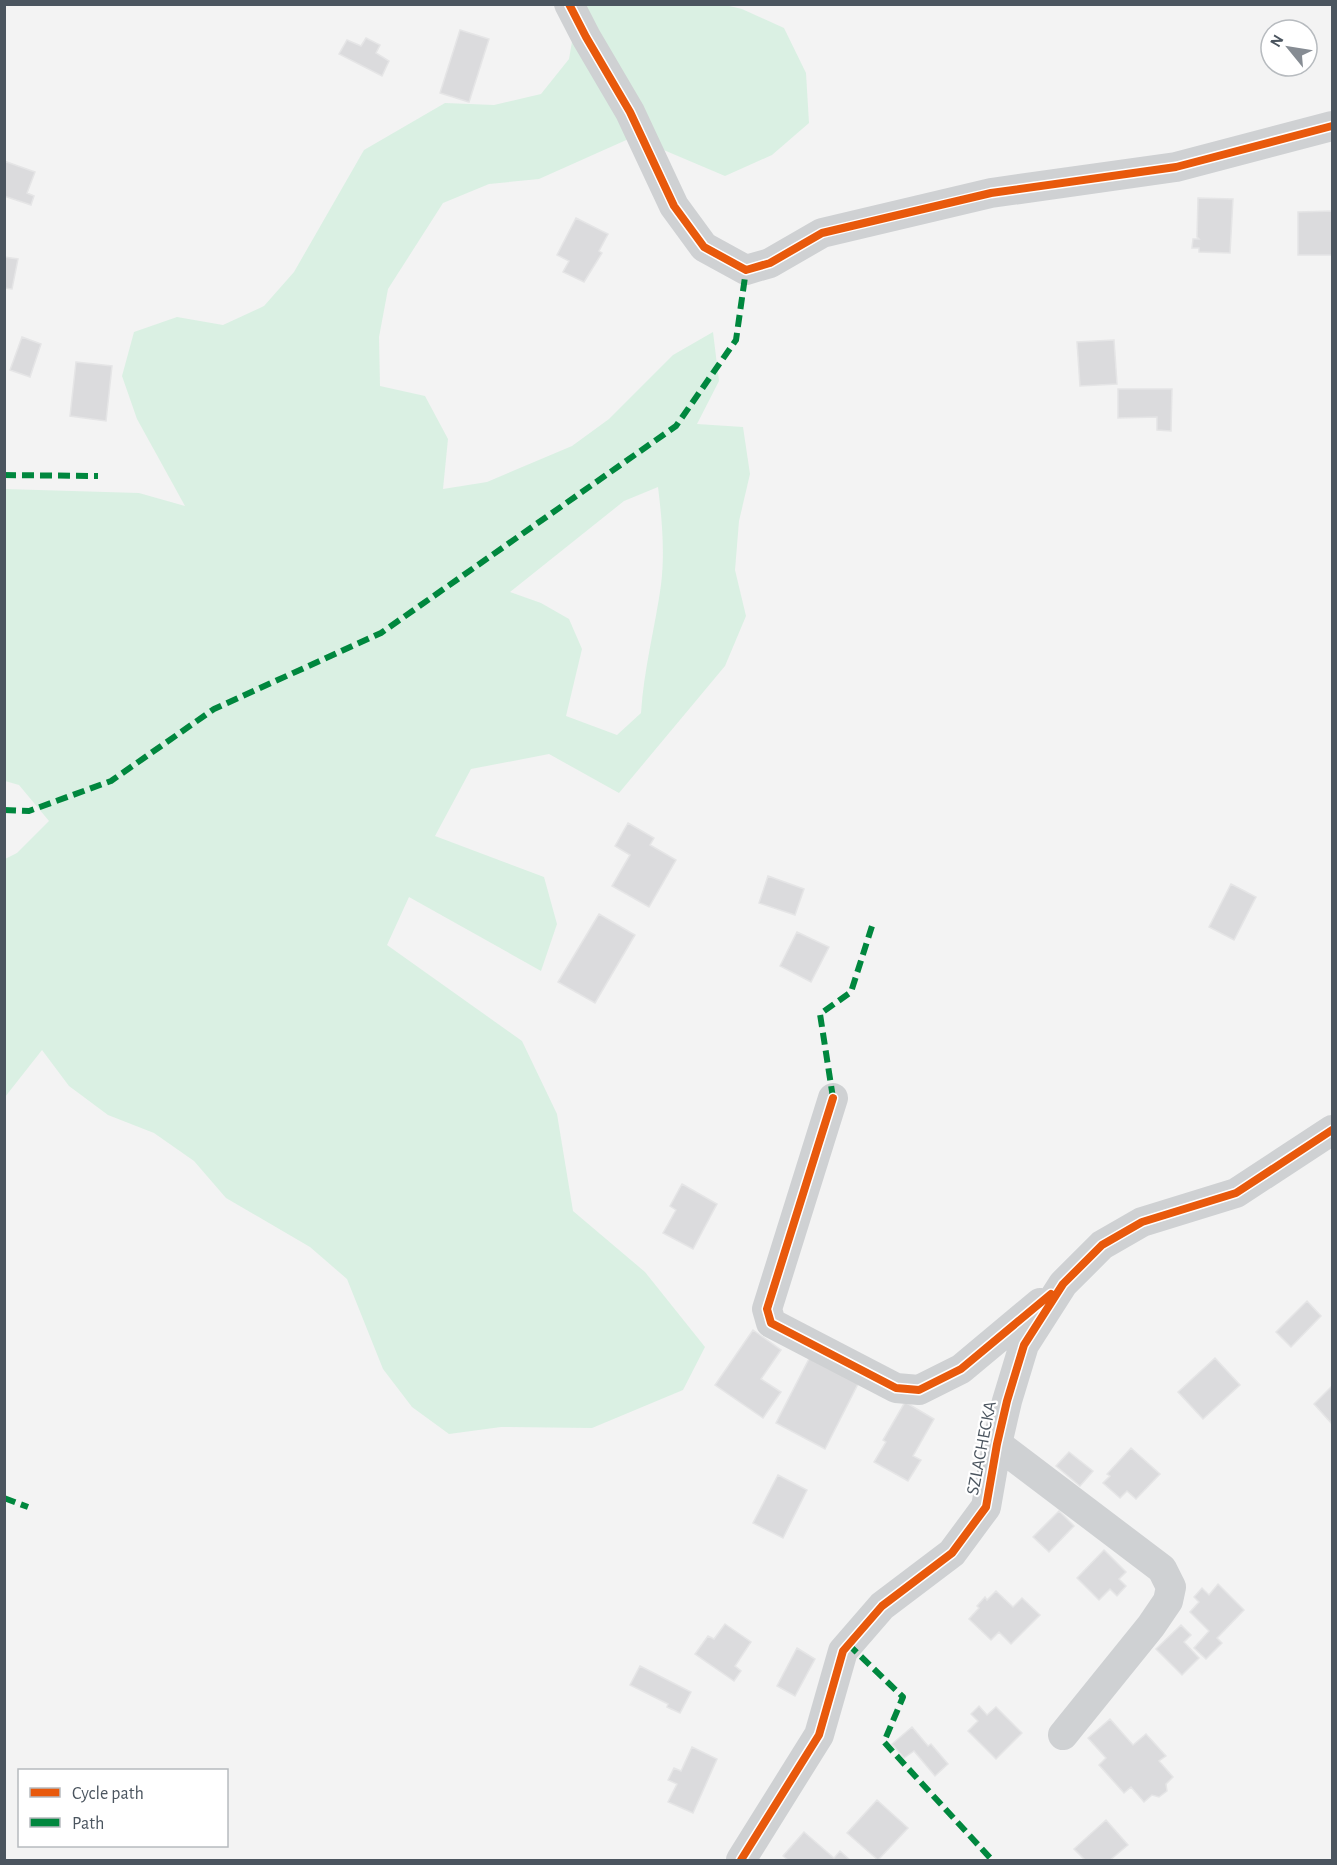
<svg xmlns="http://www.w3.org/2000/svg" width="1337" height="1865" viewBox="0 0 1337 1865" font-family="'Alegreya Sans',sans-serif">
<style>
.green{fill:#daf0e3;fill-rule:evenodd}
.building{fill:#dbdbdd;stroke:#e5e5e6;stroke-width:1.5}
.lines{fill:none;stroke-linecap:round;stroke-linejoin:round}
.minor{stroke:#cfd1d3;stroke-width:30}
.quiet{stroke:#00873e;stroke-width:6;stroke-dasharray:12 6;stroke-linecap:butt}
.cycleway-casing{stroke:#fff;stroke-width:11}
.cycleway{stroke:#e8590c;stroke-width:8}
.labels{text-anchor:middle;dominant-baseline:central;stroke-width:4.5;stroke-linejoin:round;paint-order:stroke}
.street-label{font-size:18px;fill:#4b555f;stroke:#fff}
</style>
<rect width="100%" height="100%" fill="#f3f3f3"/>
<path class="green" d="M583 5H725L742 9 784 28 806 73 809 123 772 155 725 176 633 137 539 179 489 184 443 203 388 289 379 337 380 386 425 396 448 439 443 489 487 482 572 446 609 419 673 355 713 332 719 381 697 424 743 427 750 474 739 521 735 570 746 616 725 666 619 793 549 754 471 769 435 836 544 877 557 924 541 971 409 897 387 945 522 1041 557 1114 573 1211 645 1272 705 1347 683 1390 592 1428 501 1427 449 1434 412 1407 383 1369 347 1279 310 1247 226 1198 194 1161 154 1133 108 1115 69 1086 42 1050 5 1097V859L17 853 49 821 19 785 5 781V489L139 493 185 506 137 419 122 376 134 332 177 317 223 325 264 306 294 272 364 150 445 103 494 105 541 94 569 59 577 13ZM658 487C662 519 665 553 661 585 655 628 644 668 641 713L617 735 566 716 582 649 569 619 541 603 510 592 624 501Z"/>
<path class="building" d="M460 30 489 39 469 102 440 93Z
M366 38 380 45 376 53 389 61 382 76 339 54 347 40 361 46Z
M4 161 35 172 27 193 34 196 31 205 4 196Z
M1198 198 1233 199 1230 253 1199 252V248H1192L1193 239H1199L1197 237Z
M1332 211V255H1298V212Z
M576 218 608 234 599 251 602 253 584 282 563 272 569 261 557 255Z
M4 257 18 259 12 289 4 288Z
M22 337 41 344 30 377 10 370Z
M1114 340 1117 384 1080 386 1077 342Z
M76 362 112 366 106 421 70 416Z
M1118 389H1172L1171 431 1157 430V417L1118 418Z
M628 823 654 838 650 845 676 860 649 907 612 886 630 855 615 846Z
M768 876 804 889 795 915 759 903Z
M1231 884 1256 897 1234 940 1209 927Z
M599 914 635 935 595 1003 558 982Z
M797 932 829 947 811 982 780 966Z
M682 1184 717 1204 693 1249 663 1233 676 1210 670 1206Z
M1307 1301 1321 1316 1291 1347 1276 1332Z
M753 1330 781 1350 761 1379 781 1392 763 1418 715 1385Z
M811 1355 860 1380 825 1449 776 1423Z
M1215 1358 1240 1385 1203 1419 1178 1392Z
M1332 1386V1424L1314 1404Z
M905 1402 934 1419 913 1456 921 1460 908 1481 874 1462 886 1442 883 1440Z
M1131 1448 1160 1474 1136 1499 1127 1491 1120 1498 1103 1483 1110 1476 1107 1474Z
M1069 1452 1093 1471 1080 1486 1056 1466Z
M778 1475 807 1490 783 1538 753 1523Z
M1059 1511 1074 1526 1049 1552 1033 1537Z
M1104 1550 1126 1572 1119 1579 1126 1586 1117 1596 1110 1589 1099 1600 1077 1578Z
M1218 1584 1244 1610 1217 1638 1222 1643 1206 1659 1194 1648 1209 1631 1190 1612 1199 1602 1194 1597 1202 1588 1209 1595Z
M996 1591 1013 1607 1022 1598 1040 1615 1011 1644 999 1632 991 1640 969 1619 979 1608 977 1606 985 1597 987 1600Z
M725 1624 751 1642 735 1666 741 1671 734 1681 695 1654 708 1636 714 1639Z
M1181 1625 1191 1635 1184 1642 1199 1658 1182 1675 1156 1649Z
M797 1648 815 1659 795 1696 777 1686Z
M640 1666 691 1692 680 1713 667 1707 668 1704 630 1685Z
M979 1706 987 1715 996 1707 1022 1733 996 1759 968 1731 978 1721 971 1714Z
M1110 1719 1133 1745 1146 1734 1166 1756 1159 1761 1173 1777 1166 1784 1167 1791 1159 1797 1152 1795 1144 1802 1131 1787 1124 1793 1099 1765 1106 1758 1088 1738Z
M912 1727 928 1746 931 1744 948 1764 935 1776 914 1751 904 1758 892 1744Z
M692 1747 717 1759 693 1813 668 1802 677 1784 668 1780 674 1768 681 1771Z
M877 1800 908 1828 878 1860 847 1833Z
M1106 1820 1128 1845 1110 1860H1085L1074 1849Z
M804 1832 834 1858 840 1851 850 1860H788L783 1856Z"/>
<g class="lines">
<path class="minor" d="M569 4 586 37 630 112 674 206 704 247 746 270 770 263 822 233 991 193 1176 167 1332 126
M833 1098 767 1309 771 1323 896 1388 919 1390 961 1369 1040 1303
M997 1444 1162 1569 1171 1587 1168 1601 1151 1626 1063 1735
M741 1860 819 1735 843 1651 882 1606 952 1553 986 1507 997 1444 1007 1401 1024 1345 1063 1284 1102 1245 1142 1222 1236 1193 1332 1130"/>
<path class="quiet" d="M4 475 98 476
M4 810 29 811 111 781 214 709 381 633 676 426 736 340 746 270
M833 1098 820 1014 851 992 873 923
M4 1498 28 1507
M848 1644 903 1697 884 1742 992 1860"/>
<defs>
<path id="cycleway" d="M569 4 586 37 630 112 674 206 704 247 746 270 770 263 822 233 991 193 1176 167 1332 126
M833 1098 767 1309 771 1323 896 1388 919 1390 961 1369 1051 1294
M741 1860 819 1735 843 1651 882 1606 952 1553 986 1507 997 1444 1007 1401 1024 1345 1063 1284 1102 1245 1142 1222 1236 1193 1332 1130"/>
</defs>
<use href="#cycleway" class="cycleway-casing"/>
<use href="#cycleway" class="cycleway"/>
</g>
<g class="labels">
<g class="street-label">
<text transform="translate(982 1448) rotate(-79)">SZLACHECKA</text>
</g>
</g>
<rect width="1337" height="1865" fill="none" stroke="#4b555f" stroke-width="12"/>
<rect x="18" y="1769" width="210" height="78" fill="#ffffff" stroke="#b7bbbf" stroke-width="1.5"/>
<rect x="30" y="1788" width="30" height="9" fill="#e8590c" stroke="#b7bbbf" stroke-width="1.5"/>
<text x="72" y="1799" font-size="18" fill="#4b555f">Cycle path</text>
<rect x="30" y="1818" width="30" height="9" fill="#00873e" stroke="#b7bbbf" stroke-width="1.5"/>
<text x="72" y="1829" font-size="18" fill="#4b555f">Path</text>
<g transform="translate(1289 48) rotate(300)"><circle r="28" fill="#ffffff" stroke="#b7bbbf" stroke-width="1.5"/>
<path d="M0-4.5L10 22L0 15L-10 22Z" fill="#868c93"/>
<text y="-9" font-size="16" font-weight="bold" text-anchor="middle" fill="#4b555f">N</text>
</g>
</svg>
